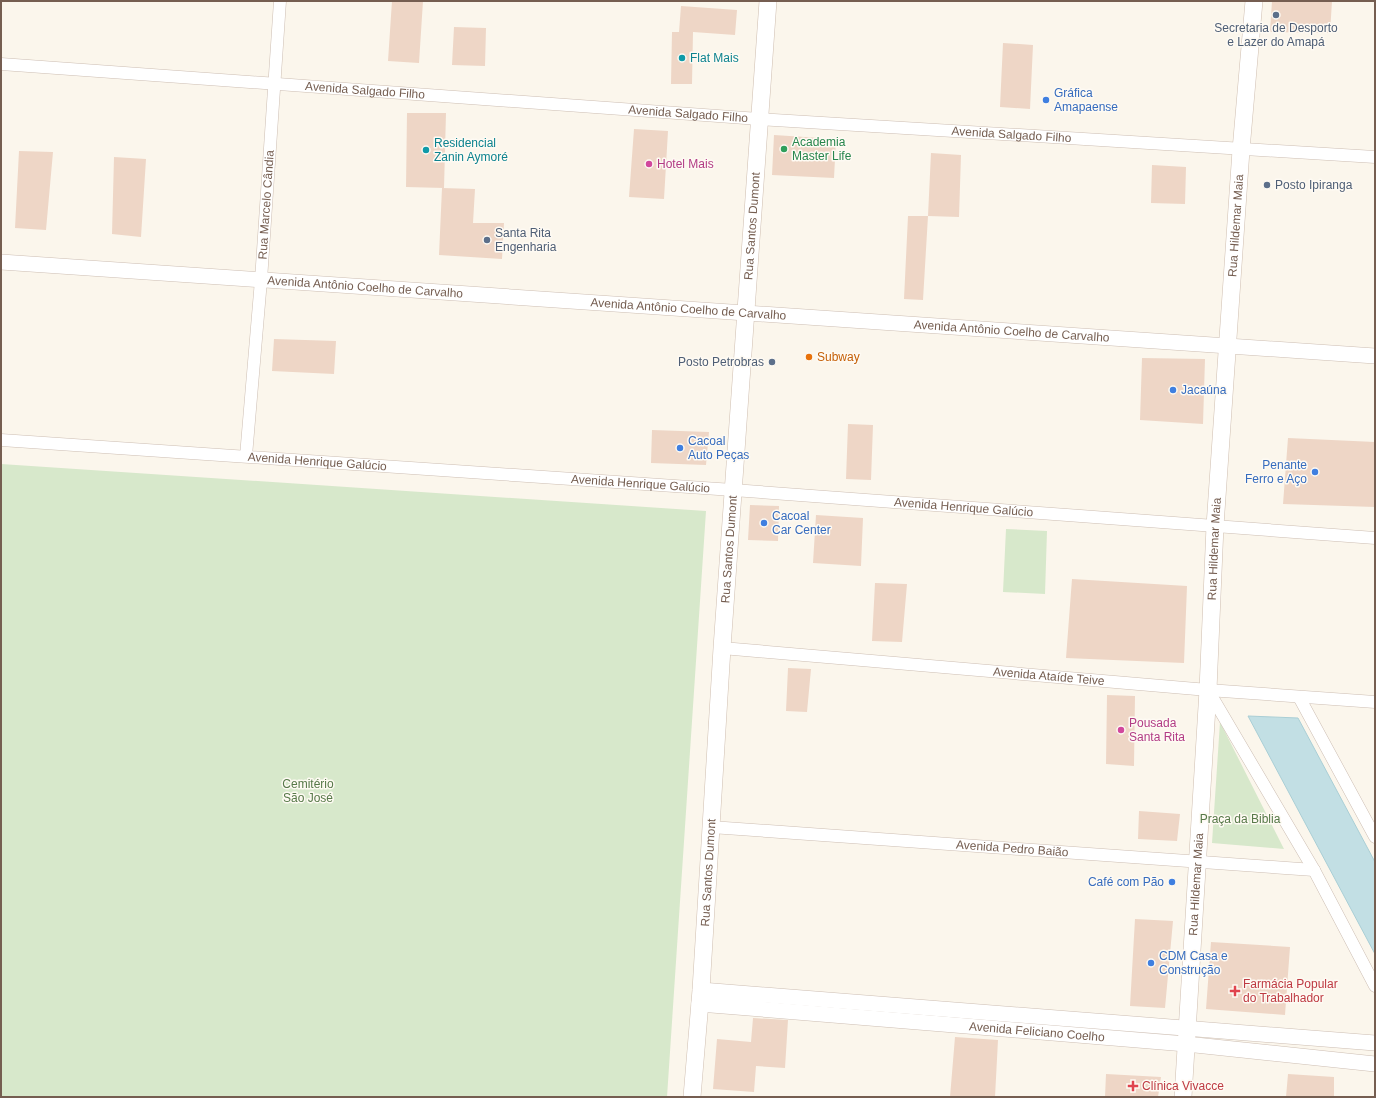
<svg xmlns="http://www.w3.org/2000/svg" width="1376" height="1098" viewBox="0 0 1376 1098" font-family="Arial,sans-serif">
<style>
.green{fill:#d7e8cb}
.water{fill:#c2dfe4;stroke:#a9ced5}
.building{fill:#eed6c6}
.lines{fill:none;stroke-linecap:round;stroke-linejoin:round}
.minor-casing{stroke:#cdbeb3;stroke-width:13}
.tertiary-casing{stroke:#cdbeb3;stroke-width:16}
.secondary-casing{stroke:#cfbeb0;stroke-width:18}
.minor{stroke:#fff;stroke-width:12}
.tertiary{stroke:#fff;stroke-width:15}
.secondary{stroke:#fff;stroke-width:17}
.service-dot{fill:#5c6f8a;stroke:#fefaf3;stroke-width:1.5}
.culture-dot{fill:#0f9aa8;stroke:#fefaf3;stroke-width:1.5}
.shop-dot{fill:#3f7fe0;stroke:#fefaf3;stroke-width:1.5}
.leisure-dot{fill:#2e9e5b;stroke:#fefaf3;stroke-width:1.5}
.hotel-dot{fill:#d1479c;stroke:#fefaf3;stroke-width:1.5}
.food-dot{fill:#e8710a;stroke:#fefaf3;stroke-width:1.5}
.health-dot{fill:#e0444e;stroke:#fefaf3;stroke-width:1.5}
.labels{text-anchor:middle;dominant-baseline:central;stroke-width:3;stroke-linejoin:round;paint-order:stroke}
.service-label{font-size:12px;fill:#4e5e75;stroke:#fefaf3;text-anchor:start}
.culture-label{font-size:12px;fill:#0d838f;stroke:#fefaf3;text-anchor:start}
.street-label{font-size:12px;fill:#755e51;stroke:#fefaf3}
.shop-label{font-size:12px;fill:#366cbe;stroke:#fefaf3;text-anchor:start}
.leisure-label{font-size:12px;fill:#27864d;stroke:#fefaf3;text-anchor:start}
.hotel-label{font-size:12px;fill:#b23c85;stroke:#fefaf3;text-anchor:start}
.food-label{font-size:12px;fill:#c56008;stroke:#fefaf3;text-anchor:start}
.park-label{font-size:12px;fill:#577949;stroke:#fefaf3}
.health-label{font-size:12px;fill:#be3a42;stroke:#fefaf3;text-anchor:start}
</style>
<rect width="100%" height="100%" fill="#fbf6ec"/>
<path class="green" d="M1 464 706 511 667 1097H1Z
M1006 529 1047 531 1045 594 1003 592Z
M1220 722 1284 849 1212 843Z"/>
<path class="water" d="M1248 716 1298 718 1375 862V954Z"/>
<path class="building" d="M392 1H423L419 63 388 61Z
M1272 1H1332L1330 33 1270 32Z
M681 6 737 10 735 35 693 32 692 84H671L672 32H679Z
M454 27 486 28 485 66 452 65Z
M1003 43 1033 45 1030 109 1000 107Z
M407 113H446L444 188 406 187Z
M634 129 668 131 664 199 629 197Z
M774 135 836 139 834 178 772 175Z
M19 151 53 152 46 230 15 228Z
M931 153 961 155 959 217 928 216Z
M114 157 146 159 141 237 112 234Z
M1152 165 1186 167 1185 204 1151 203Z
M442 188 475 189 473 223H504L502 259 439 255Z
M908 216H928L923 300 904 299Z
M274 339 336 341 334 374 272 371Z
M1142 358 1205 359 1203 424 1140 420Z
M848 424 873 425 871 480 846 479Z
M652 430 709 432 706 465 651 463Z
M1288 438 1375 442V507L1283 504Z
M750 505 779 506 778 541 748 540Z
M816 515 863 518 861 566 813 563Z
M1072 579 1187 586 1184 663 1066 658Z
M875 583 907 584 902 642 872 641Z
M788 668 811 669 807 712 786 711Z
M1107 695 1135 696 1134 766 1106 764Z
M1139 811 1180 814 1177 841 1138 839Z
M1135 919 1173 921 1165 1008 1130 1006Z
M1211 942 1290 947 1285 1015 1206 1009Z
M753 1018 788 1020 785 1068 756 1066 754 1092 713 1089 717 1039 751 1042Z
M955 1037 998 1040 995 1097H950Z
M1106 1074 1161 1077 1158 1097H1105Z
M1288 1074 1334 1077V1097H1286Z"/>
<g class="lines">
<defs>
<g id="minor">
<path id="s1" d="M1 64 759 119 1375 157"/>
<path id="s2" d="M1 440 733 490 1375 538"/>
<path id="s3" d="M246 456 261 280 280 1"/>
<path id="s4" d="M722 648 1208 690 1375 702"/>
<path d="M1208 690 1314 870 1375 986"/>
<path d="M1299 697 1375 837"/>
<path id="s5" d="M711 827 1314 870"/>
</g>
<g id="tertiary">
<path id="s6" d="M1 262 1375 356"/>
<path d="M701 990 1375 1043"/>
<path id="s7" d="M699 1004 1186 1044 1375 1064"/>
</g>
<g id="secondary">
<path id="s8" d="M692 1097 701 990 722 648 768 1"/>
<path id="s9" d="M1183 1097 1208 690 1215 526 1241 150 1254 1"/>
</g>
</defs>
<use href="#minor" class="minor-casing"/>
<use href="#tertiary" class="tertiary-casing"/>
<use href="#secondary" class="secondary-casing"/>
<use href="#minor" class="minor"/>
<use href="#tertiary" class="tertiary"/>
<use href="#secondary" class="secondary"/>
</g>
<g class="service-dot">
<circle cx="1276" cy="15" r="4"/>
<circle cx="1267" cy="185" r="4"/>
<circle cx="487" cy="240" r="4"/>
<circle cx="772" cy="362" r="4"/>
</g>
<g class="culture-dot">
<circle cx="682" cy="58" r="4"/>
<circle cx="426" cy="150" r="4"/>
</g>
<g class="shop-dot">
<circle cx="1046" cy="100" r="4"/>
<circle cx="1173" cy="390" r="4"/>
<circle cx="680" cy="448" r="4"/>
<circle cx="1315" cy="472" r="4"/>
<circle cx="764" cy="523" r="4"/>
<circle cx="1172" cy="882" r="4"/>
<circle cx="1151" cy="963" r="4"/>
</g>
<circle class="leisure-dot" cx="784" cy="149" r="4"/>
<g class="hotel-dot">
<circle cx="649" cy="164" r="4"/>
<circle cx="1121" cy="730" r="4"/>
</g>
<circle class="food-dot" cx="809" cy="357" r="4"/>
<g class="health-dot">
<path d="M1233 985h4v4h4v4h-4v4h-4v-4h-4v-4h4z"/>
<path d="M1131 1080h4v4h4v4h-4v4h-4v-4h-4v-4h4z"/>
</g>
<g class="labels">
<g class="service-label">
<text x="1276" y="28" text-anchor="middle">Secretaria de Desporto<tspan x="1276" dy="14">e Lazer do Amapá</tspan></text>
<text x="1275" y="185">Posto Ipiranga</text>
<text x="495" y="233">Santa Rita<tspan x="495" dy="14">Engenharia</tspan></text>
<text x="764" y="362" text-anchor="end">Posto Petrobras</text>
</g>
<g class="culture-label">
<text x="690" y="58">Flat Mais</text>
<text x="434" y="143">Residencial<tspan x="434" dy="14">Zanin Aymoré</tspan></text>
</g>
<g class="street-label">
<text stroke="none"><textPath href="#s1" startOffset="365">Avenida Salgado Filho</textPath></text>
<text stroke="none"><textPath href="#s1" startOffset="689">Avenida Salgado Filho</textPath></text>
<text stroke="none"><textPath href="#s1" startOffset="1013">Avenida Salgado Filho</textPath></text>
<text stroke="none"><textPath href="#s3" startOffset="252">Rua Marcelo Cândia</textPath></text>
<text stroke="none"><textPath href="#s9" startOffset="873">Rua Hildemar Maia</textPath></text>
<text stroke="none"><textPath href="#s8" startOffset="873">Rua Santos Dumont</textPath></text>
<text stroke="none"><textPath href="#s6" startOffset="365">Avenida Antônio Coelho de Carvalho</textPath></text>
<text stroke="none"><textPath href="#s6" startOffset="689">Avenida Antônio Coelho de Carvalho</textPath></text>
<text stroke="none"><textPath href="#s6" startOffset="1013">Avenida Antônio Coelho de Carvalho</textPath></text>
<text stroke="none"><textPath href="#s2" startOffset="317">Avenida Henrique Galúcio</textPath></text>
<text stroke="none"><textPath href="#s2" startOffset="641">Avenida Henrique Galúcio</textPath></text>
<text stroke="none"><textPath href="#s2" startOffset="965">Avenida Henrique Galúcio</textPath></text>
<text stroke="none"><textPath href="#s8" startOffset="549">Rua Santos Dumont</textPath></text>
<text stroke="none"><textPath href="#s9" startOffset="549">Rua Hildemar Maia</textPath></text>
<text stroke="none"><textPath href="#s4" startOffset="328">Avenida Ataíde Teive</textPath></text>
<text stroke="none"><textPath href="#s5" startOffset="302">Avenida Pedro Baião</textPath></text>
<text stroke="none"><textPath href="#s8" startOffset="225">Rua Santos Dumont</textPath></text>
<text stroke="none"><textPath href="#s9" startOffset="213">Rua Hildemar Maia</textPath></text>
<text stroke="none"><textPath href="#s7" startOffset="339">Avenida Feliciano Coelho</textPath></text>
</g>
<g class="shop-label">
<text x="1054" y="93">Gráfica<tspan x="1054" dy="14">Amapaense</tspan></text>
<text x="1181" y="390">Jacaúna</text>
<text x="688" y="441">Cacoal<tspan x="688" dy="14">Auto Peças</tspan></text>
<text x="1307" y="465" text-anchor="end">Penante<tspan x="1307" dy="14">Ferro e Aço</tspan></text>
<text x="772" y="516">Cacoal<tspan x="772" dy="14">Car Center</tspan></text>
<text x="1164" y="882" text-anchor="end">Café com Pão</text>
<text x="1159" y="956">CDM Casa e<tspan x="1159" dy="14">Construção</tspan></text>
</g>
<g class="leisure-label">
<text x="792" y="142">Academia<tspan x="792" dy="14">Master Life</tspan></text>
</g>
<g class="hotel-label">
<text x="657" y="164">Hotel Mais</text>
<text x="1129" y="723">Pousada<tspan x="1129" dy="14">Santa Rita</tspan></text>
</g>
<g class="food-label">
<text x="817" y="357">Subway</text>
</g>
<g class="park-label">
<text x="308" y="784">Cemitério<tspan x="308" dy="14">São José</tspan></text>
<text x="1240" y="819">Praça da Biblia</text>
</g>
<g class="health-label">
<text x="1243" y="984">Farmácia Popular<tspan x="1243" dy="14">do Trabalhador</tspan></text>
<text x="1142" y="1086">Clínica Vivacce</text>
</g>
</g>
<rect width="1376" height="1098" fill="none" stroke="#755e51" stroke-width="4"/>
</svg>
